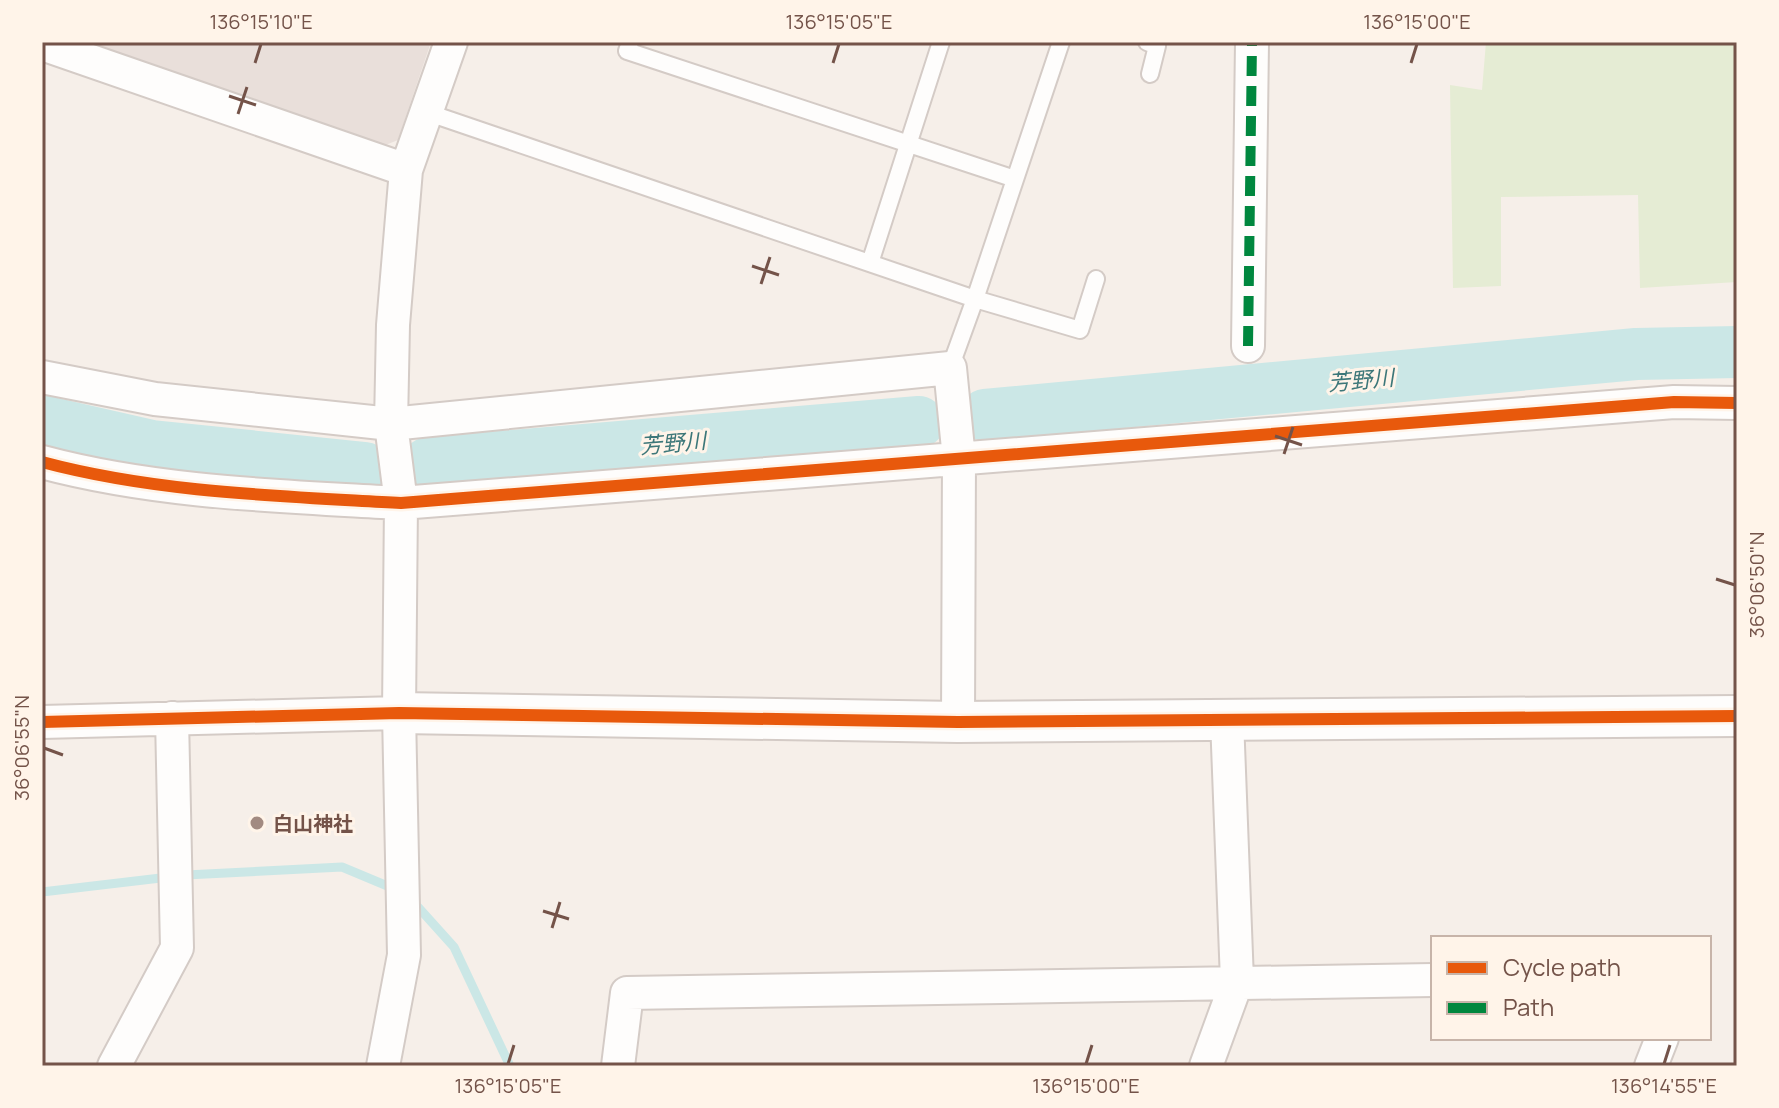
<svg xmlns="http://www.w3.org/2000/svg" width="1779" height="1108" viewBox="0 0 1779 1108" font-family="Manrope,'Noto Sans JP',sans-serif">
<style>
.industrial{fill:#e9dfda}
.green{fill:#e5ecd4}
.lines{fill:none;stroke-linecap:round;stroke-linejoin:round}
.stream{stroke:#cbe7e6;stroke-width:9}
.river{stroke:#cbe7e6;stroke-width:52}
.service-casing{stroke:#d4cbc6;stroke-width:20}
.minor-casing{stroke:#d4cbc6;stroke-width:36}
.tertiary-casing{stroke:#d4cbc6;stroke-width:44}
.service{stroke:#fefdfc;stroke-width:16}
.minor{stroke:#fefdfc;stroke-width:32}
.tertiary{stroke:#fefdfc;stroke-width:40}
.quiet{stroke:#00873e;stroke-width:10;stroke-dasharray:20 10;stroke-linecap:butt}
.cycleway-casing{stroke:#fff4e9;stroke-width:17}
.cycleway{stroke:#e8590c;stroke-width:12}
.ticks{fill:none;stroke:#745349;stroke-width:3}
.poi-dot{fill:#a28a81;stroke:#fff4e9;stroke-width:3}
.labels{text-anchor:middle;dominant-baseline:central;stroke-width:6;stroke-linejoin:round;paint-order:stroke}
.poi-label{font-size:20px;font-weight:bold;fill:#745349;stroke:#fff4e9;text-anchor:start}
.water-label{font-size:22px;font-style:italic;fill:#3d7779;stroke:#fff4e9}
.neatline{fill:none;stroke:#745349;stroke-width:3}
.ticks-label{font-size:20px;text-anchor:middle;fill:#745349}
</style>
<rect width="100%" height="100%" fill="#f6efe9"/>
<path class="industrial" d="M80 42H431L398 140 383 146Z"/>
<path class="green" d="M1486 42H1737V282L1640 288 1638 195 1501 197V286L1453 288 1450 85 1482 90Z"/>
<g class="lines">
<path class="stream" d="M42 892 186 875 342 867 397 890
M409 897 454 947 510 1066"/>
<path class="river" d="M985 415 1636 354 1737 352
M42 421 152 446 365 468
M428 463 919 422"/>
<defs>
<path id="service" d="M630 42 627 51 1015 179
M1061 42 975 299 1080 330 1096 279
M1147 42 1157 46 1150 74
M426 112 975 299 950 368
M870 263 941 42"/>
<path id="minor" d="M42 44 406 170
M1248 346 1252 42
M42 377 155 399 391 424 950 368 959 459 958 722
M42 462C158 493 281 496 401 503L1674 402 1737 403
M42 722 399 713
M114 1066 177 948 172 718
M383 1066 404 955 399 713 401 503 391 424 393 325 406 170 451 42
M618 1066 627 993 1433 980
M1206 1066 1237 981 1227 719
M1651 1066 1662 1038"/>
<path id="tertiary" d="M399 713 958 722 1737 716"/>
</defs>
<use href="#service" class="service-casing"/>
<use href="#minor" class="minor-casing"/>
<use href="#tertiary" class="tertiary-casing"/>
<use href="#service" class="service"/>
<use href="#minor" class="minor"/>
<use href="#tertiary" class="tertiary"/>
<path class="quiet" d="M1248 346 1252 42"/>
<defs>
<path id="cycleway" d="M42 462C158 493 281 496 401 503L1674 402 1737 403
M42 722 399 713 958 722 1737 716"/>
</defs>
<use href="#cycleway" class="cycleway-casing"/>
<use href="#cycleway" class="cycleway"/>
</g>
<path class="ticks" d="M255 63 261 44M833 63 839 44M1411 63 1417 44M229 96 256 105M238 114 247 87M752 266 779 275M761 284 770 257M1275 436 1302 445M1284 454 1293 427M1716 579 1735 585M44 748 63 755M543 911 569 919M552 928 560 902M508 1064 514 1045M1086 1064 1092 1045M1664 1064 1670 1045"/>
<circle class="poi-dot" cx="257" cy="823" r="8"/>
<g class="labels">
<g class="poi-label">
<text x="273" y="823">白山神社</text>
</g>
<g class="water-label">
<text transform="translate(1361 380) rotate(-5)">芳野川</text>
<text transform="translate(673 443) rotate(-5)">芳野川</text>
</g>
</g>
<rect width="1779" height="1108" fill="none" stroke="#fff4e9" stroke-width="88"/>
<rect x="1431" y="936" width="280" height="104" fill="#fff4e9" stroke="#c7b4a9" stroke-width="2"/>
<rect x="1447" y="962" width="40" height="12" fill="#e8590c" stroke="#c7b4a9" stroke-width="2"/>
<text x="1503" y="976" font-size="24" fill="#745349">Cycle path</text>
<rect x="1447" y="1002" width="40" height="12" fill="#00873e" stroke="#c7b4a9" stroke-width="2"/>
<text x="1503" y="1016" font-size="24" fill="#745349">Path</text>
<rect x="44" y="44" width="1691" height="1020" class="neatline"/>
<g class="ticks-label">
<text x="261" y="29">136°15'10"E</text>
<text x="839" y="29">136°15'05"E</text>
<text x="1417" y="29">136°15'00"E</text>
<text transform="translate(1757 585) rotate(-90)" y="7">36°06'50"N</text>
<text transform="translate(22 748) rotate(-90)" y="7">36°06'55"N</text>
<text x="508" y="1093">136°15'05"E</text>
<text x="1086" y="1093">136°15'00"E</text>
<text x="1664" y="1093">136°14'55"E</text>
</g>
</svg>
